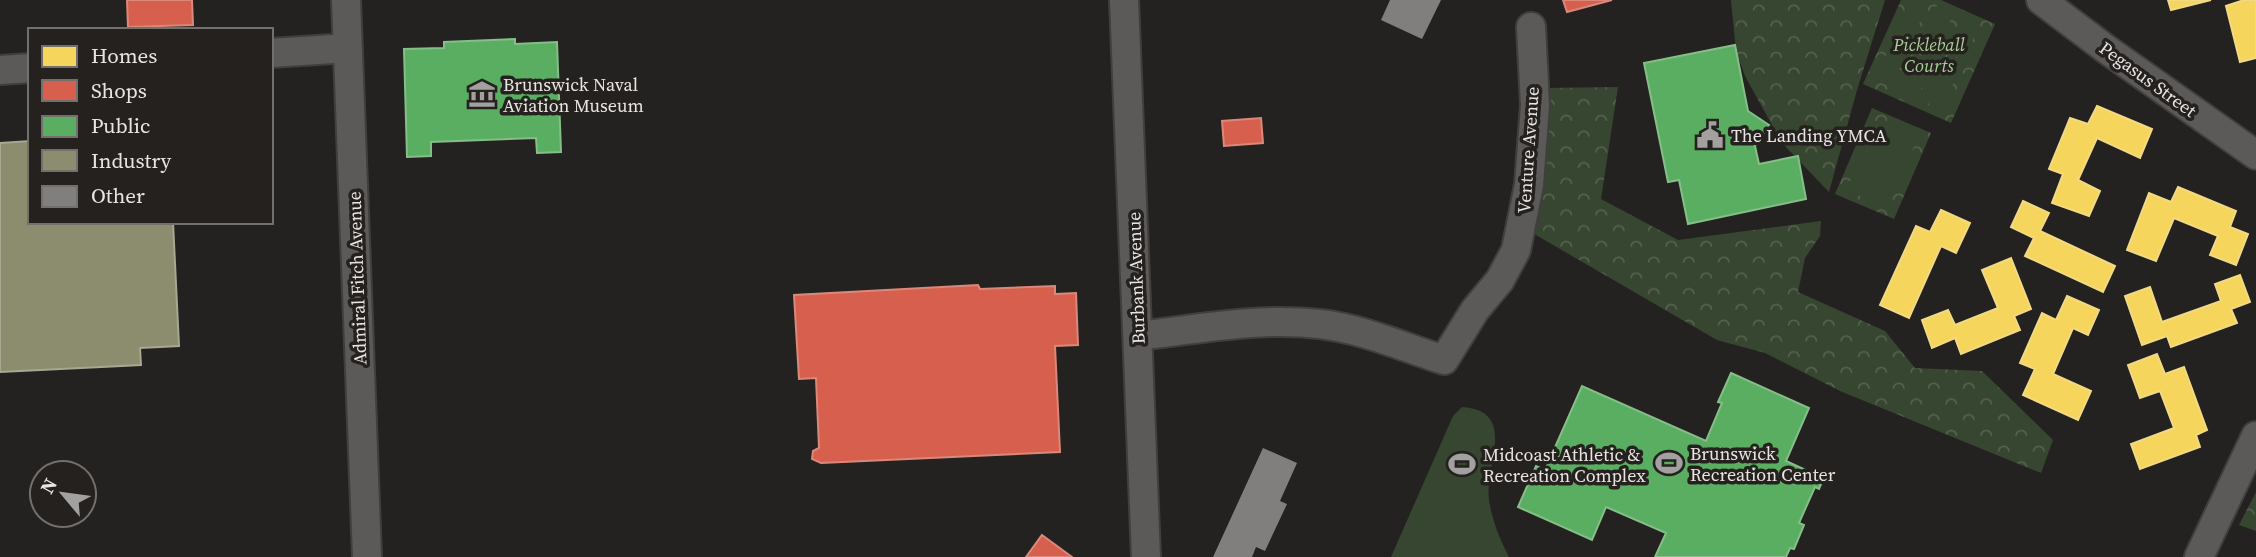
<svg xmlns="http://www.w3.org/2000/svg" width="2256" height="557" viewBox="0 0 2256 557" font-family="'Source Serif 4',serif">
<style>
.forest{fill:url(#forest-crowns)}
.garden{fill:#374630}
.homes{fill:#f6d55c;stroke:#f2da84;stroke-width:2}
.shops{fill:#d6604d;stroke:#db887a;stroke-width:2}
.public{fill:#5aae61;stroke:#85be88;stroke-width:2}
.industry{fill:#8c8c6e;stroke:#a8a791;stroke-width:2}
.building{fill:#817f7e}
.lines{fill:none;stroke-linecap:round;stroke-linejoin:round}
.minor-casing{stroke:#413f3d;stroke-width:32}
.minor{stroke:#5b5a59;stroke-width:28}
.labels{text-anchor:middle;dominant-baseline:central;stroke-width:7;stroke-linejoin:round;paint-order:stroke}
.park-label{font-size:18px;font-style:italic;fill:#a7cf97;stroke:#25211f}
.street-label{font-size:18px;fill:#e8e5e3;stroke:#25211f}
.poi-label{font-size:18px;fill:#e8e5e3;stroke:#25211f;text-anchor:start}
</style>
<defs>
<pattern id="forest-crowns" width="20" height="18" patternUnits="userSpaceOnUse" patternTransform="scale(1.75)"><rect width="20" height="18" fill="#374630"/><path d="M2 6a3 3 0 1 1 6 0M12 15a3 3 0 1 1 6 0" fill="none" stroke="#54614e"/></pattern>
</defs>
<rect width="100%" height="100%" fill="#242220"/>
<path class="forest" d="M1731 0H1885L1857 90 1829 192 1782 143 1745 76 1736 51Z
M1901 0H1941L1995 24 1951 123 1863 84Z
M1618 87 1601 199 1678 240 1821 221 1820 236 1805 258 1798 292 1885 331 1915 368 1982 371 2053 440 2041 473 1840 391 1765 353 1717 340 1529 231 1547 88Z
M1872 108 1931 133 1894 219 1835 194Z
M2256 492V531L2239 525Z"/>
<path class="garden" d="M1910 0 1929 1 1913 38 1897 30Z
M1937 5 1954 12 1938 49 1921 41Z
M1963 16 1980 24 1963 60 1947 53Z
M1892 42 1908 50 1891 87 1875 80Z
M1916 53 1933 61 1917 98 1900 91Z
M1942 65 1958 72 1942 109 1925 102Z
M1878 119 1918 137 1887 208 1846 190Z
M1462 407C1519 411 1484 466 1489 500 1492 520 1500 540 1509 557H1391L1453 416Z"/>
<path class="homes" d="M2168 0H2211L2171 10Z
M2256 0V58L2240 62 2226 6 2244 0Z
M2097 106 2152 129 2140 158 2097 138 2078 180 2100 191 2089 216 2052 203 2063 174 2049 169 2070 118 2088 124Z
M2178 187 2236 211 2230 227 2248 234 2236 265 2210 255 2218 236 2174 218 2156 261 2127 250 2149 193 2171 202Z
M2023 201 2049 213 2040 231 2115 266 2103 292 2025 256 2034 238 2011 227Z
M1941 210 1970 223 1956 253 1941 246 1909 318 1880 305 1916 226 1930 232Z
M2011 258 2031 309 2014 316 2020 330 1961 354 1955 338 1932 348 1922 320 1948 310 1955 325 1998 308 1982 270Z
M2240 275 2250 302 2231 309 2237 323 2171 347 2167 336 2142 345 2125 296 2150 287 2162 322 2221 301 2215 284Z
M2067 296 2099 310 2088 335 2073 328 2053 374 2091 391 2078 420 2023 395 2035 369 2020 363 2042 313 2056 320Z
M2157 354 2165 374 2184 367 2207 430 2196 435 2200 447 2140 469 2131 444 2174 428 2160 391 2140 398 2128 365Z"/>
<path class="shops" d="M127 0H192L193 25 128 27Z
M1563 0H1612L1567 12Z
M1261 118 1263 143 1224 146 1222 121Z
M978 285 980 289 1055 286V294L1076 293 1078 345 1055 346 1060 452 821 463 812 459 813 451 819 448 816 378 799 379 794 295Z
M1042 535 1072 557H1026Z"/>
<path class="public" d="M515 39V44L557 42 561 152 537 153 536 138 431 142V156L407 157 404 49 444 48V42Z
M1735 45 1748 111 1769 125 1755 146 1759 164 1798 156 1806 199 1688 224 1679 180 1668 182 1644 63Z
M1731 373 1809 408 1786 461 1821 477 1819 481 1822 482 1819 489 1815 487 1799 523 1804 525 1794 549 1790 548 1786 557H1655L1666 533 1606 507 1592 540 1518 507 1536 466 1545 470 1582 386 1706 441 1722 403 1718 402Z"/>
<path class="industry" d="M30 141V222H173L179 346 140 348 141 365 0 372V143Z"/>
<path class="building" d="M1390 0H1441L1422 39 1381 20Z
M1263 448 1297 463 1280 501 1287 504 1265 551 1256 547 1252 557H1213Z"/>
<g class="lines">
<defs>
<path id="minor" d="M346 0 367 557
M1124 0 1146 557
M2041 0 2106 49 2256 155
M271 53 348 48
M0 70 30 68
M1138 336C1198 329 1260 317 1320 324 1363 329 1403 347 1444 360L1475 310 1500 280 1516 250 1529 185 1535 105 1531 27
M2199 557 2256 436"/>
</defs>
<use href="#minor" class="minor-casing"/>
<use href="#minor" class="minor"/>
</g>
<defs>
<symbol id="museum-bare" viewBox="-9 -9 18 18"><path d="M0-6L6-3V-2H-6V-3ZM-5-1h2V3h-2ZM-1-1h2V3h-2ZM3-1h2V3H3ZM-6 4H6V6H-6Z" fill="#a3a19f" stroke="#25211f" stroke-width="2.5" paint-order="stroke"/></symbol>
<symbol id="civic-bare" viewBox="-9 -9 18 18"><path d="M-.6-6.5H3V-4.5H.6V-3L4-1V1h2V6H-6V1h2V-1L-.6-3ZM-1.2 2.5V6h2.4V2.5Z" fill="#a3a19f" stroke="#25211f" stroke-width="2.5" paint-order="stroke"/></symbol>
<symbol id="stadium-bare" viewBox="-9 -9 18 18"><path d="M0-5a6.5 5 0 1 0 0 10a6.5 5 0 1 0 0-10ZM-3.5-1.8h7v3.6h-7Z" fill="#a3a19f" stroke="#25211f" stroke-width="2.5" paint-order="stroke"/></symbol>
</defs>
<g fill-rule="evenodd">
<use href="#museum-bare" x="463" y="75" width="38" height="38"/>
<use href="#civic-bare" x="1691" y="116" width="38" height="38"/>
<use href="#stadium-bare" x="1650" y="444" width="38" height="38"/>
<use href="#stadium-bare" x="1443" y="445" width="38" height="38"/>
</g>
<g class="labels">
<g class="park-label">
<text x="1929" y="44">Pickleball<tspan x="1929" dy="21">Courts</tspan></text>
</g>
<g class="street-label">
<text transform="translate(2148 79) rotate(36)">Pegasus Street</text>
<text transform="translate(1528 150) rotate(-86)">Venture Avenue</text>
<text transform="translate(357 278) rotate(-92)">Admiral Fitch Avenue</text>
<text transform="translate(1136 278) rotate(-92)">Burbank Avenue</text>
</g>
<g class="poi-label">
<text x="503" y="84">Brunswick Naval<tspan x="503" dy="21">Aviation Museum</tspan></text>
<text x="1731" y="135">The Landing YMCA</text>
<text x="1690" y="453">Brunswick<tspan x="1690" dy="21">Recreation Center</tspan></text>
<text x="1483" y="454">Midcoast Athletic &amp;<tspan x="1483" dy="21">Recreation Complex</tspan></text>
</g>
</g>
<rect x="28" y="28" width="245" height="196" fill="#25211f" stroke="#736f6d" stroke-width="2"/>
<rect x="42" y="46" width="35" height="21" fill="#f6d55c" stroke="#736f6d" stroke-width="2"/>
<text x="91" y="63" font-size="21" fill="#e8e5e3">Homes</text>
<rect x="42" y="80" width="35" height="21" fill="#d6604d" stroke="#736f6d" stroke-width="2"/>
<text x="91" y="98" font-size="21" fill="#e8e5e3">Shops</text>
<rect x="42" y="116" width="35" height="21" fill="#5aae61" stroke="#736f6d" stroke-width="2"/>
<text x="91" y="133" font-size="21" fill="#e8e5e3">Public</text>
<rect x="42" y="150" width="35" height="21" fill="#8c8c6e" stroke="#736f6d" stroke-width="2"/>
<text x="91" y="168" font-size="21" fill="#e8e5e3">Industry</text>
<rect x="42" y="186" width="35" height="21" fill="#817f7e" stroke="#736f6d" stroke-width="2"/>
<text x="91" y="203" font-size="21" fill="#e8e5e3">Other</text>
<g transform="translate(63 494) rotate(299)"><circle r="33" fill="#25211f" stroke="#736f6d" stroke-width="2"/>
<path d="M0-5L12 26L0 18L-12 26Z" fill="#a3a19f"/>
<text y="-10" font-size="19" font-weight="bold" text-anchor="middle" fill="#e8e5e3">N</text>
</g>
</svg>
